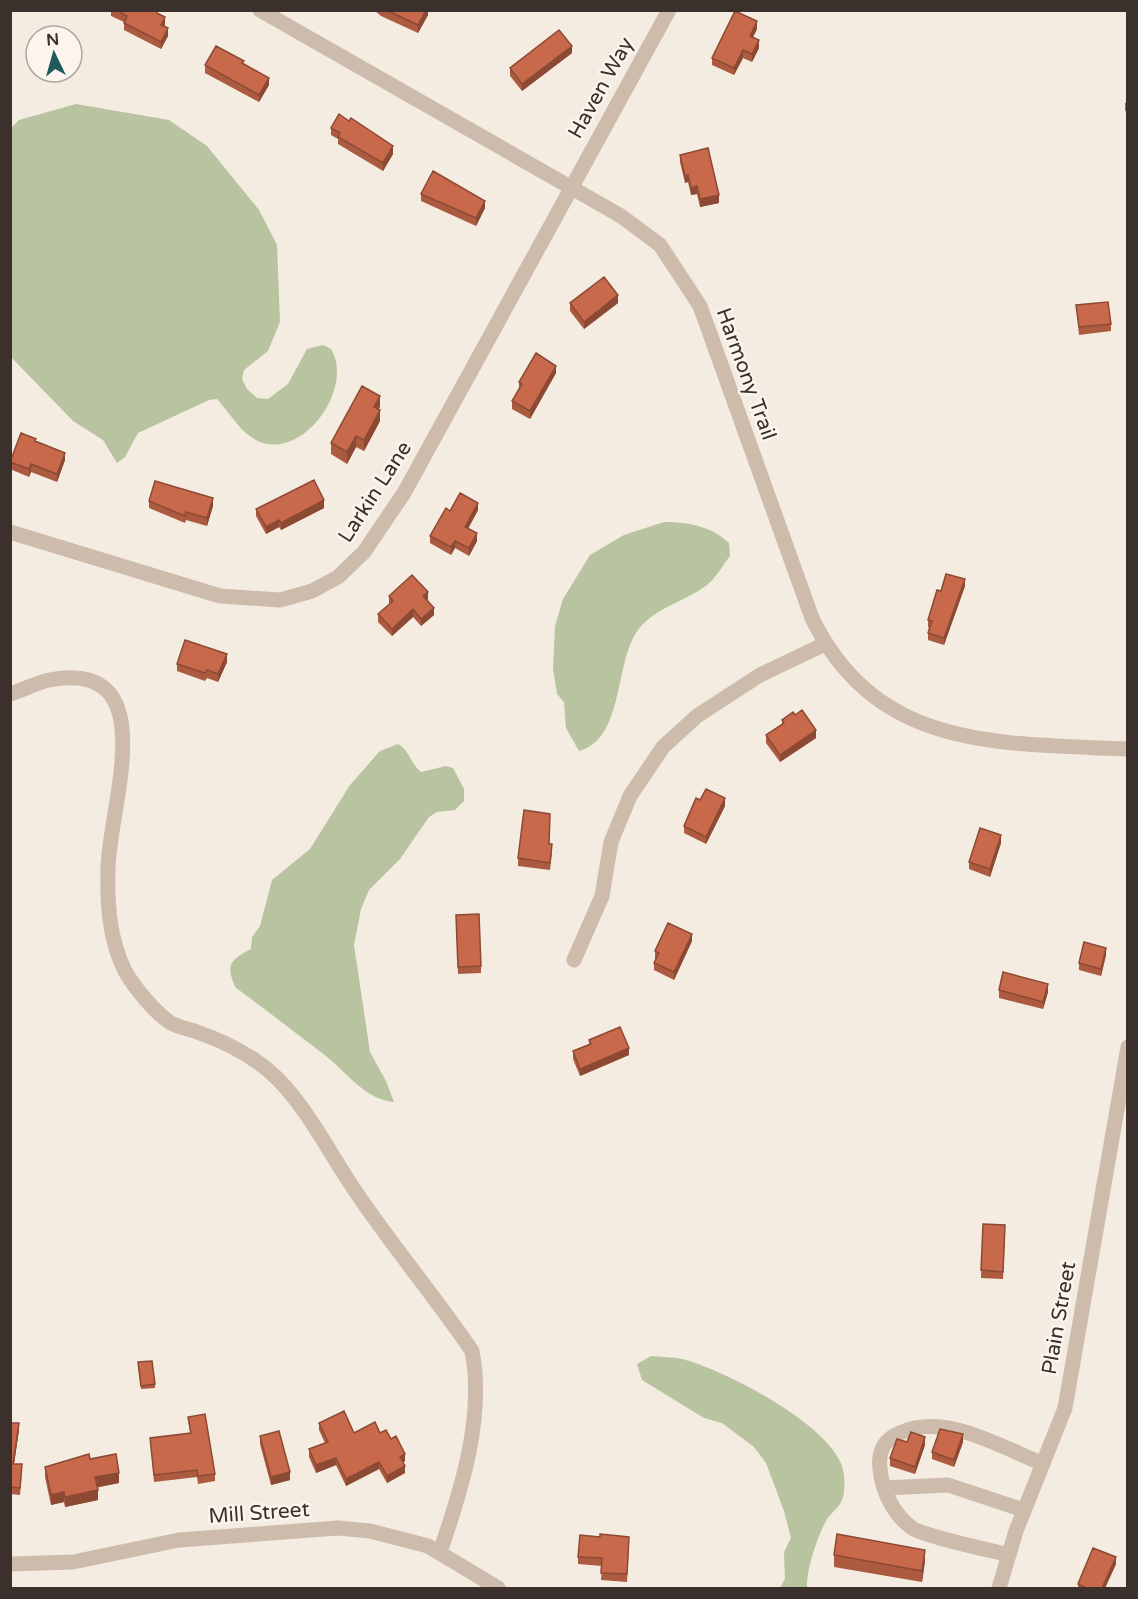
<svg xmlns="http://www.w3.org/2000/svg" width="1138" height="1599" viewBox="0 0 1138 1599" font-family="'Varela Round',sans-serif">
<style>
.green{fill:#b8c4a0}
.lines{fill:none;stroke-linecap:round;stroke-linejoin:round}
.minor{stroke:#cdbbac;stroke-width:15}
.wall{fill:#ac5a40}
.shaded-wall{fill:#8c4a34}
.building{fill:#c8694b;stroke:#8c4a34;stroke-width:1.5}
.labels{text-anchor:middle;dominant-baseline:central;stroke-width:5;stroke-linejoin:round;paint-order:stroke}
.street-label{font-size:21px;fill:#3b302b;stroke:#fbf5ee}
</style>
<rect width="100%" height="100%" fill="#f4ebe1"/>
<path class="green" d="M76 104 169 120 207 146 259 210 277 245 280 322 268 351 244 370 242 379 247 389 257 398 268 399 288 384 307 349 323 345 331 349C356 390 297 469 251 437 239 429 228 411 217 399L209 400 138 433 125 457 117 463 103 440 73 421 11 357V128L19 120Z
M664 522C688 522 711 526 729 543L730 556C723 565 716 578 707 585 685 602 652 608 636 633 615 665 623 740 579 751L566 728 564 702 557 694 553 668 555 626 563 599 590 555 624 535Z
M398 744C410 751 410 763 421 772L446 766 453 768 464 789V801L455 810 437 812 429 817 400 859 369 890 361 909 354 945 370 1052 386 1081 394 1102C366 1100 346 1072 326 1056 296 1033 266 1010 236 988 225 965 230 960 251 949L252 937 260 926 272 880 310 849 350 785 380 751Z
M651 1356C661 1357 672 1357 682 1359 725 1370 827 1423 842 1466 845 1476 845 1487 843 1497 841 1506 832 1512 827 1519 818 1535 806 1570 807 1588H780L785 1579 784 1552 791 1538 784 1511 766 1463 754 1447 722 1423 704 1418 642 1380 637 1364Z"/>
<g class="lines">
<path class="minor" d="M260 10 621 216 660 245 700 306 812 618C877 751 999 743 1128 749
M10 532 220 596 280 600 312 591 338 577 364 552 404 493 669 10
M10 694C23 690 36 683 49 680 166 658 109 806 108 868 107 903 109 939 125 971 134 987 155 1013 171 1023 178 1027 189 1029 197 1032 223 1041 248 1053 269 1071 303 1099 332 1158 358 1195 394 1248 436 1298 472 1351 485 1416 461 1491 440 1552
M574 960 602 896 611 842 630 796 663 747 697 716 760 675 825 644
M884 1488 948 1485 1024 1510
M1009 1555C990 1550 923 1536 912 1528 894 1515 882 1491 880 1469 878 1452 883 1440 900 1433 945 1412 1001 1447 1043 1464
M10 1564 73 1562 179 1540 338 1528 370 1531 428 1546 498 1588
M999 1588 1016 1531 1065 1408 1128 1047"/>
</g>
<path class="wall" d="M111 10H158V14L165 25 164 27 168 36 161 49 124 30V22L111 16Z
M374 10H428V15L418 33 381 16Z
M757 29 753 37 759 48 752 62 743 58 734 75 712 65V58Z
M572 53 522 91 510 76V68Z
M244 64 269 85 259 102 205 73V65Z
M1128 102V116L1125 110V103Z
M331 128 393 154 383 171 338 144V139L331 135Z
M680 155 719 203 700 207 697 194 691 195 688 182 685 183 680 162Z
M421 194 485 208 476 226 421 201Z
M570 303H618L584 329 570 311Z
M1076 305 1111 324V331L1079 335Z
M556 373 530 419 512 409V401L519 389V382Z
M380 407 378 409 380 421 364 451 356 447 347 464 331 454V443Z
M36 442 65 460 57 482 31 472 29 477 10 469V460Z
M149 501 213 506 207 526 186 520 185 523 149 508Z
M324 508 281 530 279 527 266 534 256 516V509Z
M478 510 468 529 477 541 469 556 455 548 451 555 430 543V536L450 511Z
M965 586 944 645 928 640V633L929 628 928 627V620L941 591Z
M389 596 428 600 434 615 421 626 413 617 392 636 378 622V614L389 604Z
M227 662 218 682 207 678 205 681 177 671V664Z
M782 720 816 738 780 762 766 743V735L782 725Z
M700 800 725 806 706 844 684 833V826Z
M1001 843 990 877 969 869V862Z
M549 844 552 852 550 870 518 866V858Z
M456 922 481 966V973L458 974Z
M692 941 674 980 654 970V963L656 959H655V951Z
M1106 955 1101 976 1079 970V963Z
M999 990 1048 992 1043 1009 999 998Z
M589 1040 629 1055 580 1076 573 1059V1051L589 1044Z
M983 1224 1005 1232 1003 1279 981 1278Z
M138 1366 155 1384V1388L141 1389Z
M188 1417 215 1474V1481L198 1484 197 1477 154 1482 150 1438 190 1433Z
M10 1423 19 1430 14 1464 22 1471 20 1495 10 1494Z
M319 1423 354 1433H380L391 1439 405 1461 403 1463 405 1473 387 1483 379 1469 346 1486 336 1465 316 1473 309 1457V1449L325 1443 319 1430Z
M260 1436 290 1480 271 1485 260 1444Z
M907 1442 925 1445 915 1474 890 1466V1458Z
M963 1442 954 1467 932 1459V1452Z
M90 1459 119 1483 97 1487 98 1500 65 1507 64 1502 51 1505 45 1477V1467Z
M600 1537 629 1544 627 1582 601 1580 602 1566 578 1564V1557Z
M834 1555 925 1561 922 1582 834 1567Z
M1116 1564 1105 1588H1078V1584Z"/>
<path class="shaded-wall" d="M426 10H428V15L418 33V25Z
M165 17V25L161 33V25Z
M757 21V29L750 43V36Z
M168 28V36L161 49V42Z
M759 40V48L752 62V54Z
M572 46V53L522 91V84Z
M743 50V58L734 75V68Z
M269 78V85L259 102V95Z
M393 146V154L383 171V163Z
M688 175V182L685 183V176Z
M697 186V194L691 195V188Z
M719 195V203L700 207V199Z
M485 201V208L476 226V218Z
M618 295V303L584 329V322Z
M556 366V373L530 419V411Z
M380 396V407L374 418V407Z
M380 410V421L364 451V440Z
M356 436V447L347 464V452Z
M65 453V460L57 482V474Z
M31 464V472L29 477V469Z
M213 498V506L207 526V518Z
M324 500V508L281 530V523Z
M478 503V510L465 534V527Z
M279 520V527L266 534V527Z
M477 533V541L469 556V548Z
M455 541V548L451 555V547Z
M965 579V586L944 645V638Z
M428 592V600L423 604V596Z
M434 608V615L421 626V619Z
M413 609V617L392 636V629Z
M227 654V662L218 682V674Z
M816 730V738L780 762V755Z
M725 798V806L706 844V837Z
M1001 835V843L990 877V869Z
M692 934V941L674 980V972Z
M1106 948V955L1101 976V969Z
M1048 984V992L1043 1009V1002Z
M629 1048V1055L580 1076V1069Z
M19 1423V1430L13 1471V1464Z
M963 1434V1442L954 1467V1460Z
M925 1437V1445L915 1474V1467Z
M405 1454V1461L400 1464V1457Z
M336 1458V1465L316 1473V1465Z
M379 1462V1469L346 1486V1479Z
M405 1466V1473L387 1483V1476Z
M290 1472V1480L271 1485V1477Z
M119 1473V1483L95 1488V1477Z
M98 1490V1500L65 1507V1497Z
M64 1492V1502L51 1505V1495Z
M925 1550V1561L922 1582V1571Z
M1116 1557V1564L1105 1588H1102Z"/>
<path class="building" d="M116 10H158L157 13 165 17 161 25 168 28 161 42 124 23 127 16Z
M386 10H426L418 25Z
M735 11 757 21 750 36 759 40 752 54 743 50 734 68 712 58Z
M559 30 572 46 522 84 510 68Z
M216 46 244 61 242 63 269 78 259 95 205 65Z
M339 114 349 121 351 118 393 146 383 163 338 137 340 133 331 128Z
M708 148 719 195 700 199 697 186 691 188 688 175 685 176 680 155Z
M433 171 485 201 476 218 421 194Z
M604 277 618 295 584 322 570 303Z
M1108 302 1111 324 1079 327 1076 305Z
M536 353 556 366 530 411 512 401 522 384 519 382Z
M362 386 380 396 374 407 380 410 364 440 356 436 347 452 331 443Z
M21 433 36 439 35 441 65 453 57 474 31 464 29 469 10 462Z
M314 480 324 500 281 523 279 520 266 527 256 509Z
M155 481 213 498 207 518 186 512 185 516 149 501Z
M460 493 478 503 465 527 477 533 469 548 455 541 451 547 430 536 446 508 450 511Z
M946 574 965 579 944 638 928 633 932 621 928 620 937 590 941 591Z
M412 575 428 592 423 596 434 608 421 619 413 609 392 629 378 614 393 601 389 596Z
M185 640 227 654 218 674 207 670 205 673 177 664Z
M802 710 816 730 780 755 766 735 784 723 782 720 793 712 795 715Z
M706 789 725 798 706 837 684 826 696 798 700 800Z
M524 810 550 814 549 844H552L550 863 518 858Z
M980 828 1001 835 990 869 969 862Z
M479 914 481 966 458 967 456 915Z
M668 923 692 934 674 972 654 963 659 953 655 951Z
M1084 942 1106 948 1101 969 1079 963Z
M1003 972 1048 984 1043 1002 999 990Z
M620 1027 629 1048 580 1069 573 1051 591 1044 589 1040Z
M983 1224 1005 1225 1003 1272 981 1270Z
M152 1361 155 1384 141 1386 138 1362Z
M344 1411 354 1433 375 1422 380 1433 386 1430 391 1439 396 1436 405 1454 400 1457 405 1466 387 1476 379 1462 346 1479 336 1458 316 1465 309 1449 328 1442 319 1423Z
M205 1414 215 1474 198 1476 197 1470 154 1475 150 1438 191 1433 188 1417Z
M10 1423H19L13 1464H22L20 1488 10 1487Z
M940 1429 963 1434 954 1460 932 1452Z
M279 1431 290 1472 271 1477 260 1436Z
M911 1432 925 1437 915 1467 890 1458 897 1439 907 1442Z
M89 1454 90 1459 116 1454 119 1473 95 1477 98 1490 65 1497 64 1492 51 1495 45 1467Z
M600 1534 629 1537 627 1574 601 1573 602 1558 578 1557 580 1535 600 1537Z
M837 1534 925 1550 922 1571 834 1555Z
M1093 1548 1116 1557 1102 1588H1083L1084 1587 1078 1584Z"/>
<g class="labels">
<g class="street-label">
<text transform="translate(601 88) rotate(-61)">Haven Way</text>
<text transform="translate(746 374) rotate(70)">Harmony Trail</text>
<text transform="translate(375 492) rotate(-57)">Larkin Lane</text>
<text transform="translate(1059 1318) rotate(-80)">Plain Street</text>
<text transform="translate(259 1513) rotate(-4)">Mill Street</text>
</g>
</g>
<rect width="1138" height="1599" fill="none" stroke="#3b302b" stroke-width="24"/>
<g transform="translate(54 54) rotate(355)"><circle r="28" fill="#fbf5ee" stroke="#aea6a0" stroke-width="1.5"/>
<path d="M0-4.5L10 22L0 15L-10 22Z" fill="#1f5a5e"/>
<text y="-9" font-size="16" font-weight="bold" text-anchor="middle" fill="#3b302b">N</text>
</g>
</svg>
